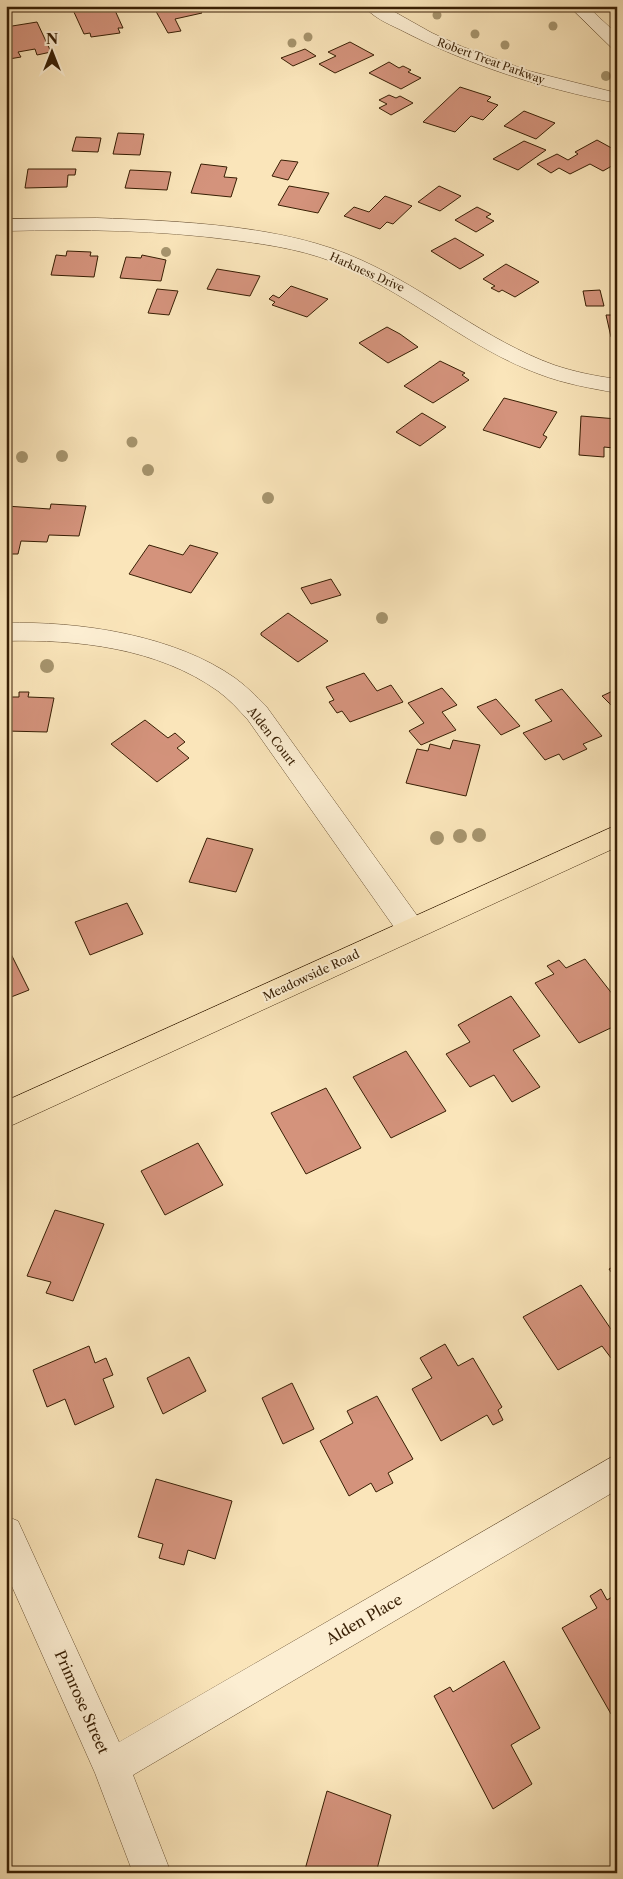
<svg xmlns="http://www.w3.org/2000/svg" width="623" height="1879" viewBox="0 0 623 1879" font-family="'Libre Caslon Text',serif">
<style>
.building{fill:#d4937c;stroke:#381f04}
.lines{fill:none;stroke-linecap:round;stroke-linejoin:round}
.minor-casing{stroke:#685032;stroke-width:1}
.major-casing{stroke:#381f04;stroke-width:1}
.minor{fill:#fceed2;fill-rule:evenodd}
.major{fill:#fae5ba;fill-rule:evenodd}
.tree{fill:#a6946d}
.labels{text-anchor:middle;dominant-baseline:central;stroke-width:4;stroke-linejoin:round;paint-order:stroke}
.far-street-label{font-size:11px;fill:#381f04;stroke:#fceed2}
.street-label{font-size:12px;fill:#381f04;stroke:#fceed2}
.near-street-label{font-size:15px;fill:#381f04;stroke:#fceed2}
</style>
<rect width="100%" height="100%" fill="#fae5ba"/>
<filter id="stains"><feTurbulence type="fractalNoise" baseFrequency=".004" numOctaves="4"/><feColorMatrix values="0 0 0 0 .2 0 0 0 0 .09 0 0 0 0 .02 0 0 0 .5 -.17"/></filter>
<radialGradient id="worn" r=".72"><stop offset=".6" stop-color="#630" stop-opacity="0"/><stop offset="1" stop-color="#630" stop-opacity=".3"/></radialGradient>
<path class="building" d="M98 6H113L123 28H118L120 33 91 37 90 33 84 34 73 10Z
M153 6H197L202 13 175 19 181 31 168 33Z
M37 22 51 52 37 55 35 49 18 52 21 57 9 59 6 52V27Z
M350 42 374 55 335 73 319 64 336 56 328 52Z
M305 49 316 56 293 66 281 58Z
M389 62 399 68 403 66 411 70 408 72 421 78 401 89 369 73Z
M460 87 491 97 487 101 498 105 483 120 471 116 455 132 423 122Z
M389 95 396 98 400 96 413 103 391 115 379 108 387 104 379 100Z
M524 111 555 123 536 139 504 126Z
M118 133 144 134 140 155 113 154Z
M76 137 101 138 98 152 72 151Z
M597 140 617 151V163L603 171 590 164 570 174 559 168 551 173 537 164 557 154 568 160 578 154 575 152Z
M524 141 546 150 518 170 493 159Z
M281 160 298 162 288 180 272 176Z
M201 164 227 167 224 177 237 178 231 197 191 193Z
M28 169H76L75 175H68L67 187 25 188Z
M130 170 171 172 167 190 125 188Z
M289 186 329 193 318 213 278 205Z
M439 186 461 196 440 211 418 202Z
M385 196 412 206 393 224 387 222 380 229 344 216 354 207 369 212Z
M477 207 491 214 486 217 494 221 476 232 455 220Z
M455 238 484 255 460 269 431 251Z
M67 251 91 252 90 256H98L94 277 51 275 56 255 66 256Z
M142 255 166 260 161 281 120 278 126 257 141 258Z
M506 264 539 282 515 297 502 290 499 292 491 288 495 286 483 279Z
M217 269 260 276 250 296 207 289Z
M291 286 328 299 307 317 272 305 275 302 269 299 273 295 279 298Z
M157 289 178 291 169 315 148 313Z
M600 290 604 306H586L583 291Z
M606 315H617V337H611Z
M387 327 400 334 418 347 388 363 359 343Z
M440 361 465 373 462 375 469 380 433 403 404 386Z
M504 398 557 412 543 435 547 437 540 448 483 430Z
M422 413 446 427 420 446 396 432Z
M581 416 617 419V452H614V448L604 447V457L579 455Z
M51 504 86 506 79 536 49 535 47 542 21 541 18 554H6V506L50 509Z
M149 545 183 555 190 545 218 553 191 593 129 574Z
M331 579 341 595 311 604 301 588Z
M288 613 328 641 298 662 261 635V633Z
M364 673 377 691 391 685 403 702 350 722 342 711 337 713 329 702 334 700 326 687Z
M442 688 457 705 442 712 456 730 421 745 409 731 424 723 408 703Z
M562 689 602 736 583 744 587 749 563 760 559 754 545 760 523 733 552 721 535 700Z
M617 689V711L602 696Z
M19 692H29L28 697 54 698 47 732 6 731V697H19Z
M496 699 520 726 501 735 477 707Z
M145 720 168 738 175 733 185 742 177 748 189 758 157 782 111 744Z
M453 740 480 745 466 796 406 783 417 749 428 751 430 744 450 749Z
M207 838 253 849 236 892 189 882Z
M127 903 143 934 90 955 75 922Z
M6 944 29 990 6 999Z
M585 959 617 1000V1025L579 1043 535 983 554 974 547 966 559 960 566 968Z
M511 996 540 1036 513 1050 540 1087 512 1102 494 1075 470 1087 446 1054 470 1042 458 1025Z
M406 1051 446 1111 391 1138 353 1077Z
M326 1088 361 1148 306 1174 271 1113Z
M198 1143 223 1185 165 1215 141 1171Z
M55 1210 104 1224 73 1301 46 1293 51 1282 27 1276Z
M617 1265V1280L609 1269Z
M581 1285 617 1338V1355L611 1358 602 1346 558 1370 523 1317Z
M445 1344 458 1366 473 1358 502 1407 498 1410 503 1420 493 1425 487 1415 441 1441 412 1389 432 1378 420 1358Z
M89 1346 95 1363 106 1358 113 1375 103 1379 114 1407 75 1425 65 1399 47 1407 33 1370Z
M189 1357 206 1391 163 1414 147 1378Z
M292 1383 314 1429 283 1444 262 1398Z
M377 1396 413 1459 388 1473 393 1483 376 1492 371 1483 349 1496 320 1441 353 1423 347 1411Z
M156 1479 232 1501 215 1559 188 1550 184 1565 159 1558 163 1544 138 1537Z
M601 1589 607 1600 617 1594V1711L611 1714 562 1628 597 1608 590 1596Z
M504 1661 540 1728 511 1745 532 1784 493 1809 434 1696 450 1687 453 1692Z
M327 1791 391 1815 376 1873H304Z"/>
<g class="lines">
<defs>
<path id="minor" d="M364 6H384L432 33 463 47 529 71 617 93V103C541 88 468 65 399 29 388 24 371 16 364 6Z
M569 6H587L617 34V48L611 47Z
M97 218C179 221 286 225 361 260 428 290 485 340 554 365 575 372 595 376 617 379V393C590 388 565 384 539 374 471 349 414 298 347 268 312 251 272 245 233 240 158 230 82 229 6 231V219Z
M6 623C79 621 174 635 235 678 246 686 256 696 266 706L421 921 425 929 421 937 411 940 401 937 248 720C239 710 229 699 218 691 158 648 77 639 6 641Z
M617 1454V1490L133 1775 171 1873H133L95 1773 6 1573V1516L18 1521 119 1742Z"/>
<path id="major" d="M617 825V847L6 1128V1101Z"/>
</defs>
<use href="#minor" class="minor-casing"/>
<use href="#major" class="major-casing"/>
<use href="#minor" class="minor"/>
<use href="#major" class="major"/>
</g>
<g class="tree">
<circle cx="437" cy="15" r="4.5"/>
<circle cx="553" cy="26" r="4.5"/>
<circle cx="475" cy="34" r="4.5"/>
<circle cx="308" cy="37" r="4.5"/>
<circle cx="292" cy="43" r="4.5"/>
<circle cx="505" cy="45" r="4.5"/>
<circle cx="606" cy="76" r="5"/>
<circle cx="166" cy="252" r="5"/>
<circle cx="132" cy="442" r="5.5"/>
<circle cx="62" cy="456" r="6"/>
<circle cx="22" cy="457" r="6"/>
<circle cx="148" cy="470" r="6"/>
<circle cx="268" cy="498" r="6"/>
<circle cx="382" cy="618" r="6"/>
<circle cx="47" cy="666" r="7"/>
<circle cx="479" cy="835" r="7"/>
<circle cx="460" cy="836" r="7"/>
<circle cx="437" cy="838" r="7"/>
</g>
<g class="labels">
<g class="far-street-label">
<text transform="translate(491 61) rotate(20)">Robert Treat Parkway</text>
<text transform="translate(367 272) rotate(24)">Harkness Drive</text>
</g>
<g class="street-label">
<text transform="translate(272 736) rotate(52)">Alden Court</text>
<text transform="translate(311 975) rotate(-25)">Meadowside Road</text>
</g>
<g class="near-street-label">
<text transform="translate(364 1619) rotate(-30)">Alden Place</text>
<text transform="translate(82 1702) rotate(66)">Primrose Street</text>
</g>
</g>
<rect width="623" height="1879" fill="none" stroke="#fae5ba" stroke-width="25"/>
<rect x="8" y="8" width="608" height="1864" fill="none" stroke="#381f04" stroke-width="2.5"/>
<rect x="12" y="12" width="598" height="1854" fill="none" stroke="#381f04"/>
<g transform="translate(52 52)" stroke="#fceed2" stroke-width="4" paint-order="stroke">
<path d="M0-4L9 19L0 12L-9 19Z" fill="#381f04"/>
<text y="-8" font-size="14" font-weight="bold" text-anchor="middle" fill="#381f04">N</text>
</g>
<rect width="100%" height="100%" filter="url(#stains)"/>
<rect width="100%" height="100%" fill="url(#worn)"/>
</svg>
